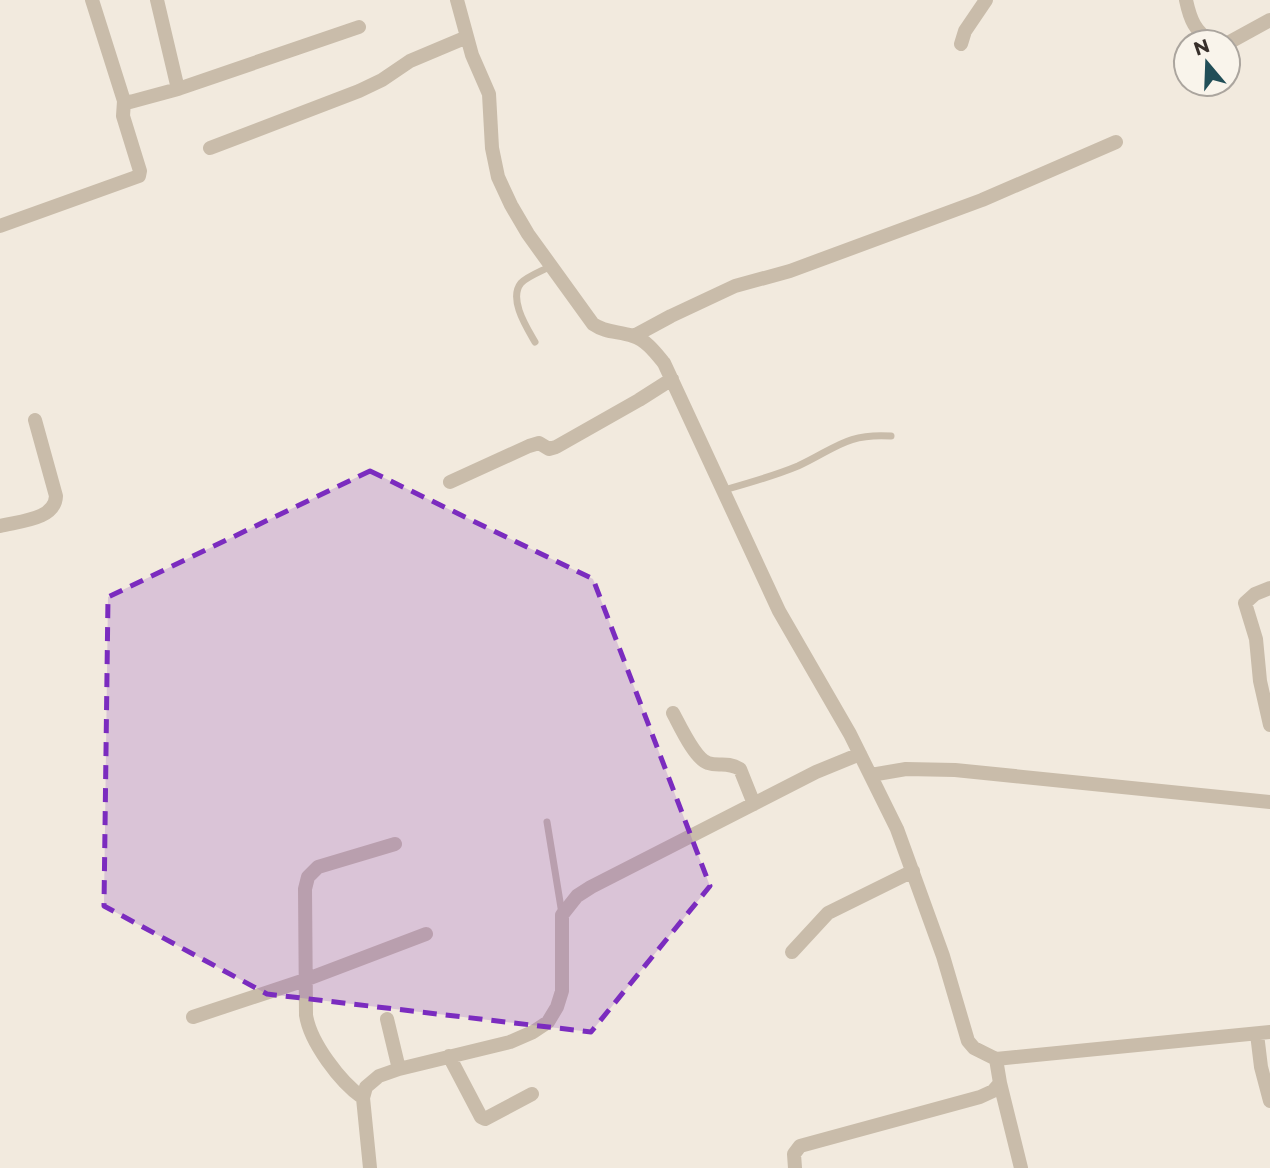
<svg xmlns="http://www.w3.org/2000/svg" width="1270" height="1168" viewBox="0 0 1270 1168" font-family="Montserrat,sans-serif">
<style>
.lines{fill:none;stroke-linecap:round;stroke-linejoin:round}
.service{stroke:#c9bcaa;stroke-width:7}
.minor{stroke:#c9bcaa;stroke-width:14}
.marked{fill:#7b2cbf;fill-opacity:0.2;stroke:#7b2cbf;stroke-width:5;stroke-dasharray:14 9;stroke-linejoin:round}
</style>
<rect width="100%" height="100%" fill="#f2eade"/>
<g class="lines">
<path class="service" d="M535 342C527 328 508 299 521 283 528 276 542 271 551 266
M724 490C749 483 774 476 798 466 835 449 846 433 891 436
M547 822 562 914"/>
<path class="minor" d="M92 0 124 101 130 102 178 89
M157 0 178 89 359 27
M457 0 472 55 489 94 492 148 498 177 511 205 528 234 593 324C606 333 618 331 633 336 646 340 655 352 664 363L779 611 850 734 897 829 943 956 968 1041 974 1048 996 1059 1270 1032
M1186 0C1190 19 1195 32 1212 42
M1228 43 1270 20
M961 44 965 31 986 0
M210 148 359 91 382 80 410 61 467 37
M0 226 139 176 140 171 123 116 124 101
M634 336 671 316 735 286 790 271 982 200 1116 142
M450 482 529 446 539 443 549 449 556 447 639 400 672 379
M0 526C19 521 55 520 56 496L35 420
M1270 588 1255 594 1245 603 1256 639 1260 681 1270 725
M673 713C680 726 695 759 708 763 719 767 726 761 740 769L754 804
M871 775 906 769 955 770 1270 802
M792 952 828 913 913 871
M193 1017 305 980 426 934
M387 1019 399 1069
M1257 1034 1261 1067 1270 1101
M449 1056 481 1117 485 1119 532 1094
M1000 1083 1021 1168
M363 1098C340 1082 310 1042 306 1015L305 889 308 877 318 867 395 844
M370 1168 363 1098 366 1087 379 1076 399 1069 510 1042 533 1032 548 1022 557 1007 562 991V915L577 896 591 887 816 772 860 754
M795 1168 794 1154 800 1146 980 1097 993 1091 1000 1083 996 1059"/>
</g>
<path class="marked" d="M370 471 593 579 710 886 591 1032 267 994 104 906 108 597Z"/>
<g transform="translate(1207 63) rotate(341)"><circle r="33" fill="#f9f4eb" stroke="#aba59e" stroke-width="2"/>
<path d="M0-5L12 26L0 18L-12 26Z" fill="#214e57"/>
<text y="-10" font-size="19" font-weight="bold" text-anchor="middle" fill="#372f2a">N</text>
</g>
</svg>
